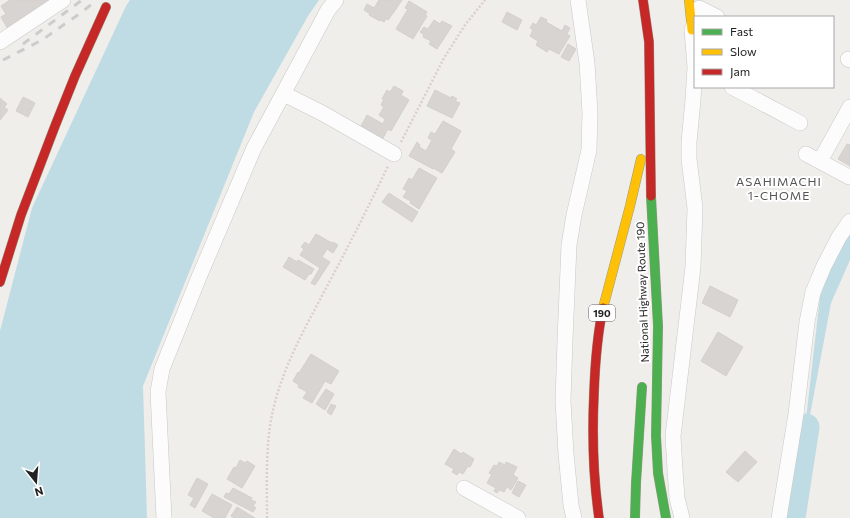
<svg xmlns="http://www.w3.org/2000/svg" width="850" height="518" viewBox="0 0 850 518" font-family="Commissioner,sans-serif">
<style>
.water{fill:#bfdbe3}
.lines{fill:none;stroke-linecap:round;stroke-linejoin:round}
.river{stroke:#bfdbe3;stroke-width:27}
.building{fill:#d7d4d2;stroke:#d3d0cc}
.street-casing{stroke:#c9c8c7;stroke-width:16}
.fast-casing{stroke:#999a82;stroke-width:10}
.slow-casing{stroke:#999a82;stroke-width:10}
.jam-casing{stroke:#999a82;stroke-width:10}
.path{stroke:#dccecd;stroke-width:2.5;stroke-dasharray:2 2;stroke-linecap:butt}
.street{stroke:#fdfcfc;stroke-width:15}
.fast{stroke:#4caf50;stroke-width:9}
.slow{stroke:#ffc107;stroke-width:9}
.jam{stroke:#c62828;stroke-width:9}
.rail{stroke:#ccc;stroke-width:3;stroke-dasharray:8 8;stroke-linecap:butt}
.labels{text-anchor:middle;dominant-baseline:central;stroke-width:4;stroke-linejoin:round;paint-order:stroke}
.shield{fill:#fff;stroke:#646464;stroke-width:1}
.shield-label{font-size:10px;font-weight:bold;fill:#222}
.street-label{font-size:11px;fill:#222;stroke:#fff}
.neighbourhood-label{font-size:12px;letter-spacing:1px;fill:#555;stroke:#fff}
</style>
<rect width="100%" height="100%" fill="#f0eeeb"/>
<path class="water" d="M130 0H319L308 16 254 112 143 386 147 518H0V331L32 208 126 6Z
M850 233V260L831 303 801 463 820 297 831 266Z"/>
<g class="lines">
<path class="river" d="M792 518 806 427"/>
</g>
<path class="building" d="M10 0H49L50 2 8 29 1 17 6 14 1 6Z
M379 0H402L394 12 388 20 387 18 384 22 381 20 380 21 369 15 370 14 364 10 367 4 374 8Z
M409 1 427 12 425 15 427 16 413 39 396 29 408 9 405 8Z
M507 12 522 20 517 30 502 22Z
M541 17 547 20 546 22 562 31 565 25 570 28 567 34 570 36 559 54 549 49 547 52 536 45 538 41 530 36 533 30 530 28 533 23 536 25Z
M434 20 440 24 442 21 452 26 437 49 429 44 431 41 423 37 424 35 420 32 424 27 428 29Z
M568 44 576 49 569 61 561 57Z
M394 86 403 91 401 95 409 100 391 131 388 129 382 140 360 128 367 115 383 124 385 119 379 115 384 107 381 105 384 99H382L387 90 390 92Z
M435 90 451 98 452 96 457 99 455 101 460 103 452 118 427 106Z
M23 97 35 103 28 117 16 111Z
M0 98 7 104 4 107 8 110 0 120Z
M443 121 461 131 451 149 455 152 442 173 433 168V169L409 156 417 142 420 145 419 147 426 151 432 140 428 138 431 132 435 134Z
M847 144 850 145V166L838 159Z
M419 168 437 178 419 209 410 203 411 201 403 197 407 191 403 189 409 178 412 180Z
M389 193 418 212 412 222 382 202Z
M316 234 332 243 333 242 338 245 333 253 327 249 322 257 330 262 315 285 311 283 320 268 300 255 304 249 301 247 305 242 309 245Z
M289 257 297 262 298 260 314 269 311 274H309L305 280 283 267Z
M710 286 738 300 730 317 702 303Z
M718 332 743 347 726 376 701 361Z
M311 354 339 371 331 384 325 381 312 403 303 398 307 392 298 387 299 385 293 381 298 372 299 373Z
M326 389 334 394 325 410 316 404Z
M331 404 336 406 331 415 327 412Z
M454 449 461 454 463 452 474 459 470 467 468 466 463 474 459 472 457 475 452 472 454 469 445 464Z
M745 451 757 462 738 482 726 472Z
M240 460 245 463 247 461 255 466 242 488 227 479 234 467 236 468Z
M499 462 505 465 506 462 517 467 513 475 518 478 511 490 507 487 504 492 499 490 497 493 494 491 496 488 487 483 492 474 489 473 494 465 497 466Z
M197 478 208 484 195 508 190 505 194 498 188 495Z
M518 481 526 485 519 497 512 493Z
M233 488 252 498 251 500 256 502 253 506 256 508 253 512 224 497 226 493 229 494Z
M212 494 232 505 225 518H214L202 511Z
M237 507 255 518H234L231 516Z"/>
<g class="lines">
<defs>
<path id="street" d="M699 8 717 17
M0 42 63 0
M848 59 850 60
M732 87 800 123
M284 94 322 113 394 154
M806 154 849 177
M820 161 850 107
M464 488 518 518
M164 518 158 392 162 369 199 277 254 148 328 10 336 0
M574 518 571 505 566 454 563 401 565 340 569 245 574 215 589 150 590 113 587 63 578 0
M682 518 677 498 675 470 673 436 693 267 695 208 689 159V142L693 100 695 67 692 30 695 22
M779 518 796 414 807 322 813 292 824 266 839 237 850 221"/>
<path id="fast" d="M651 196 658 326 656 436 658 473 666 518
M635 518 636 483 642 387"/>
<path id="slow" d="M689 0 692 30
M603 308 630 206 641 159"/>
<path id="jam" d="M643 0 649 42 651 196
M0 282 21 215 55 126 75 76 106 7
M599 518C593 476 592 435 594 393 595 365 597 336 603 308"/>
</defs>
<use href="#street" class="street-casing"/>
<use href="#fast" class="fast-casing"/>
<use href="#slow" class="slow-casing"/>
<use href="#jam" class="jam-casing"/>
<path class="path" d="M401 142 444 58 465 25 485 0
M267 518C267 482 265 441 274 406 284 365 305 328 325 290 347 249 368 208 388 166"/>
<use href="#street" class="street"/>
<use href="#fast" class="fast"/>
<use href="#slow" class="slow"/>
<use href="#jam" class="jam"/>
<path class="rail" d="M23 44 82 0
M3 60 42 40 82 12 97 0"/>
</g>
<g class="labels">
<rect class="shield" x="589" y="305" width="26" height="16" rx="3"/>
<g class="shield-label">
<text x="602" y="313">190</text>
</g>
<g class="street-label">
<text transform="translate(642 292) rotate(-92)">National Highway Route 190</text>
</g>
<g class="neighbourhood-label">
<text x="779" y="181">ASAHIMACHI<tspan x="779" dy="14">1-CHOME</tspan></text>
</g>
</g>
<rect x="694" y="16" width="140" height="72" fill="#ffffff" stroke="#a7a7a7"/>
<rect x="702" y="29" width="20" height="6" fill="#4caf50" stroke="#a7a7a7"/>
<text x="730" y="36" font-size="12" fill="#222222">Fast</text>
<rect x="702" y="49" width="20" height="6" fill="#ffc107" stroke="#a7a7a7"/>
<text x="730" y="56" font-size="12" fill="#222222">Slow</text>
<rect x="702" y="69" width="20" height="6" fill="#c62828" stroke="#a7a7a7"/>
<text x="730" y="76" font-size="12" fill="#222222">Jam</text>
<g transform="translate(36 482) rotate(163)" stroke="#ffffff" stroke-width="3" paint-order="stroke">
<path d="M0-3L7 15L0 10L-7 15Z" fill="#222222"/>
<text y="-6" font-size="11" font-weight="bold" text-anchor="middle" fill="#222222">N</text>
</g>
</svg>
